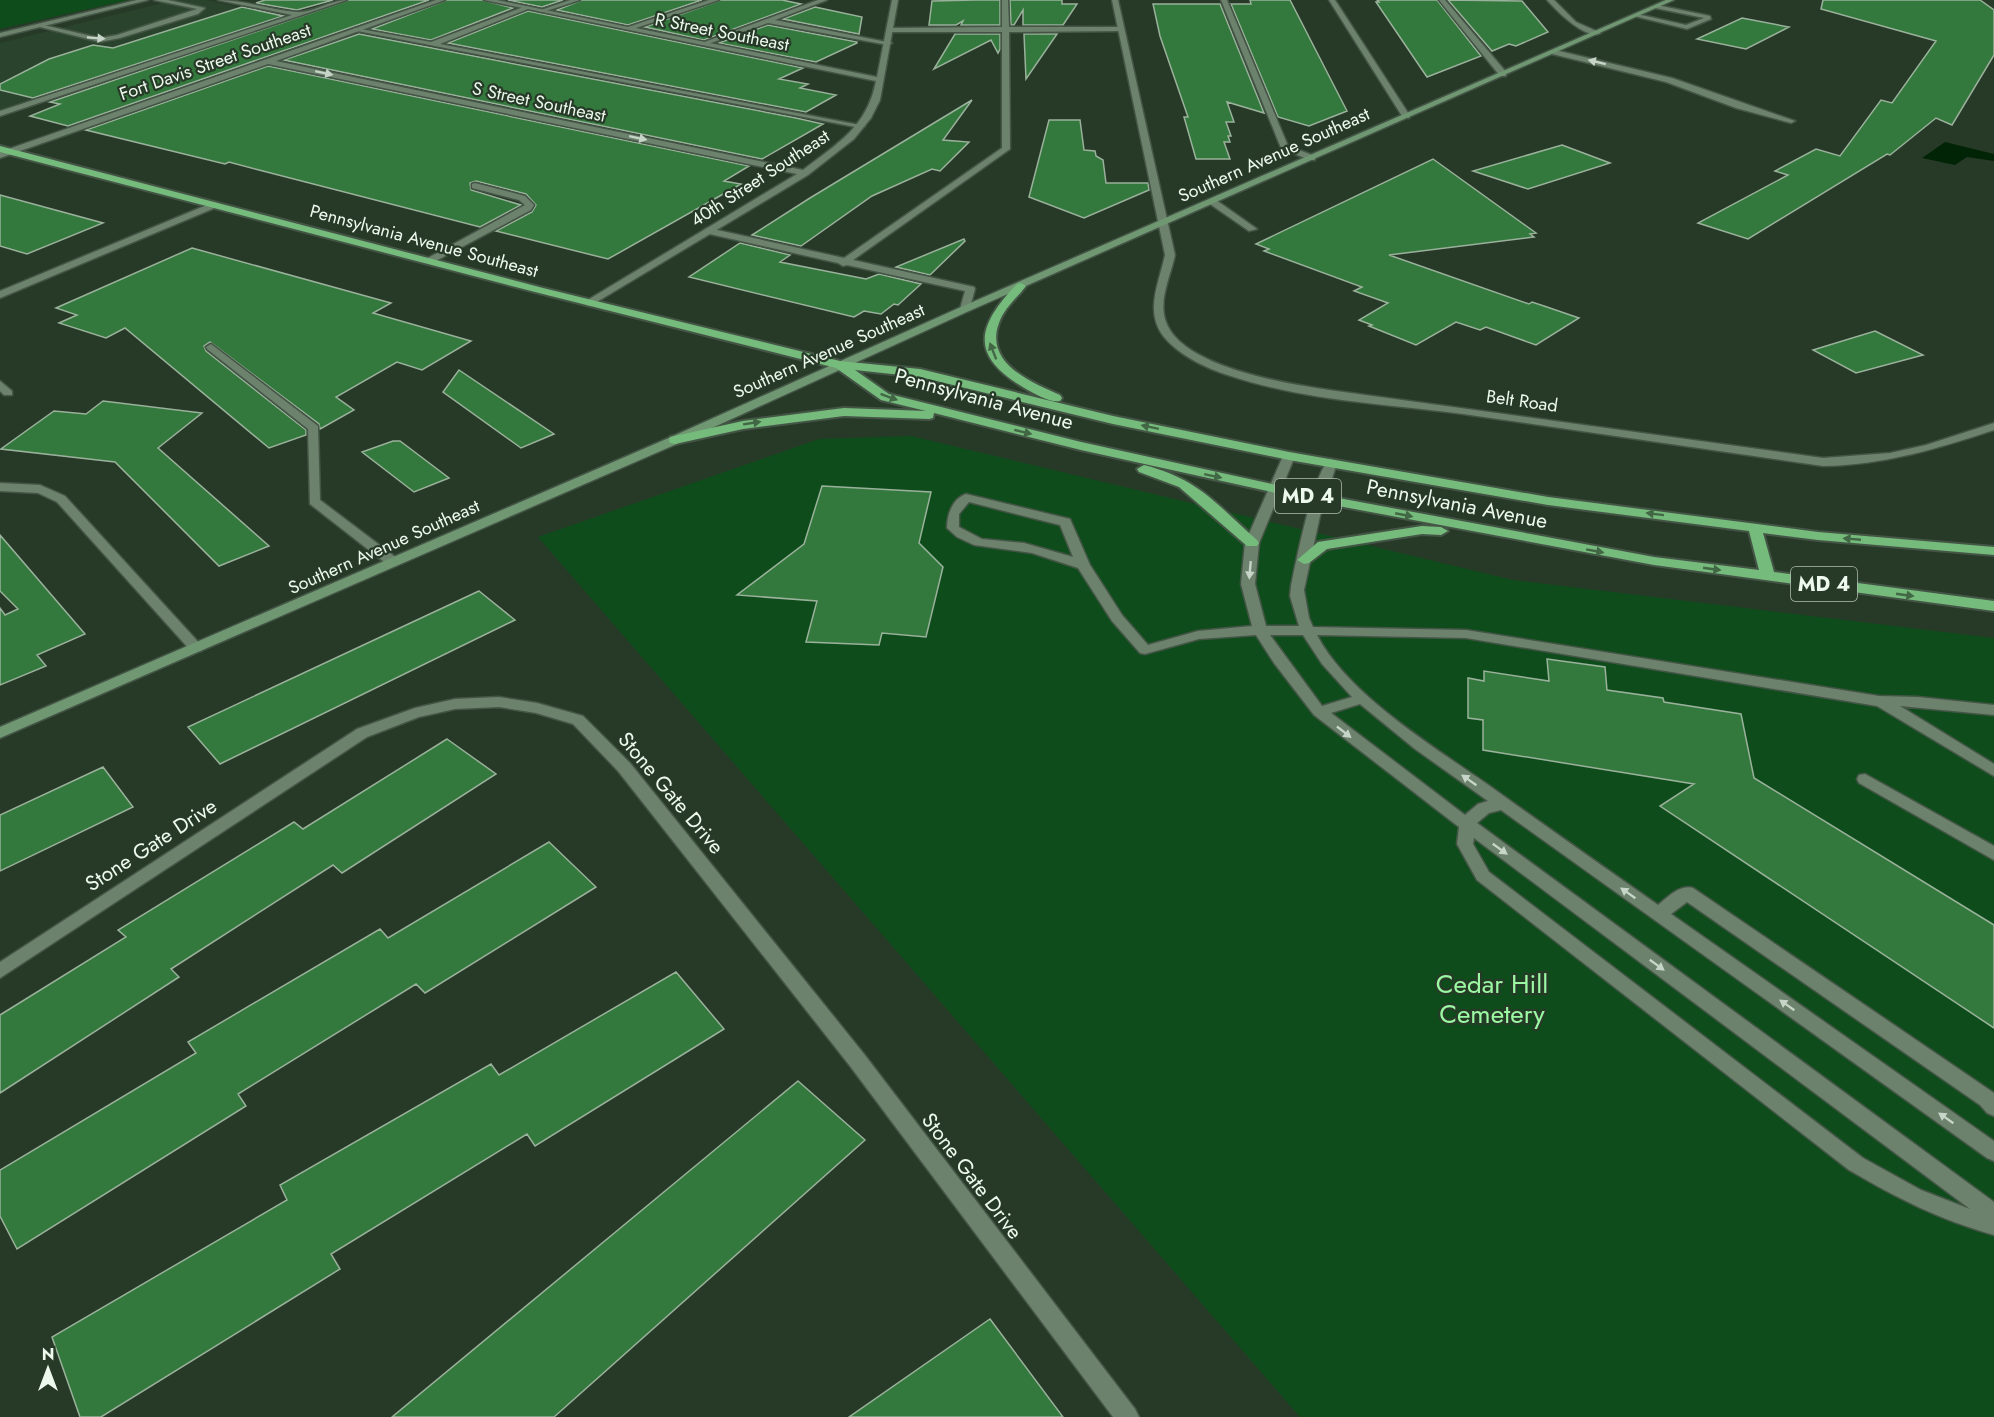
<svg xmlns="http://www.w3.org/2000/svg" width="1994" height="1417" viewBox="0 0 1994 1417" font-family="Jost,sans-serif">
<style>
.built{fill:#2a432c}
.green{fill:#0e4d1b}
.water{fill:#002405}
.building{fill:#33783c;stroke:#9ab19b;stroke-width:1.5}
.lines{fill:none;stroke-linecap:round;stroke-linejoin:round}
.service-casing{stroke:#445546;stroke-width:3}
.minor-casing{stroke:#445546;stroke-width:3}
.tertiary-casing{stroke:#445546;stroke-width:3}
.secondary-casing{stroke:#445546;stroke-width:3}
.trunk-casing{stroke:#445546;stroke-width:4}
.service{fill:#6c826d;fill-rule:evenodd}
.minor{fill:#6c826d;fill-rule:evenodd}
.tertiary{fill:#6c826d;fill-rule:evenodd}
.secondary{fill:#6f9772;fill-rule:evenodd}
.trunk{fill:#75bb7c;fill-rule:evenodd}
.oneway{fill:#c6d5c7}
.oneway2{fill:#426745}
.labels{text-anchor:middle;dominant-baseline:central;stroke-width:4.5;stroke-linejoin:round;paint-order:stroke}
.far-street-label{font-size:18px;fill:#edf9ed;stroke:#273a28}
.shield{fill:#273a28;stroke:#b2c0b2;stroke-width:1.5}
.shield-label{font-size:20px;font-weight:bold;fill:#edf9ed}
.street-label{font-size:21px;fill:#edf9ed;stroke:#273a28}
.near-park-label{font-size:26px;fill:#9bf8a3;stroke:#273a28}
</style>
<rect width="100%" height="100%" fill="#273a28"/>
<path class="built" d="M175 0H206L286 17 0 111V43Z"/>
<path class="green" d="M0 0H128L0 29Z
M911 436 1513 580 1994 638V1417H1300L538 537 819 439Z"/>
<path class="water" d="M1945 142 1994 154V161L1967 157 1955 165 1922 158Z"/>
<path class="building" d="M265 0H333L297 10 256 3Z
M349 0H429L68 126 30 116 60 104 50 102Z
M447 0H482L513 8 431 40 372 29Z
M508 0H563L542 7Z
M582 0H702L628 25 557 10Z
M721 0H782L801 4 704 40 645 27Z
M976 0H1000V25H961L963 21 956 25H929L932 1Z
M1010 0H1062V4H1077L1063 25H1023V10L1014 25H1011Z
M1250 0H1290L1347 111 1309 126 1278 117 1231 4H1251Z
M1377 0H1437L1481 56 1427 77 1376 2H1379Z
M1448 0 1522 1 1548 32 1516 46 1509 44 1492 51Z
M1823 0H1980L1994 10V55L1952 125 1936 118 1890 155 1887 154 1748 239 1698 223 1788 175 1775 171 1816 149 1840 156 1881 100 1892 103 1936 41 1821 9Z
M1153 4H1220L1264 113 1227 102 1234 122H1226L1231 136H1228L1230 142H1224L1230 159H1196L1184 117H1188L1160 36Z
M242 7 283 16 33 98 0 90V84L49 59 93 45 113 48Z
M815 7 862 17 859 34 783 19Z
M528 11 803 68 779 79 808 84 800 88 836 95 806 112 448 43Z
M1742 18 1789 27 1746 49 1697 39Z
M768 25 857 42V43L816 62 719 43Z
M359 34 796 118 823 124 762 159 284 60Z
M955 34H1000V49L998 53 991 40 934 69Z
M1024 34H1057L1026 79Z
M268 66 749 166 724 181 741 184 608 259 496 231 532 212 536 205 526 194 476 181 470 183 471 190 521 205 480 227 259 170 229 162 225 164 86 130Z
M972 100 943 140 969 142 940 171 932 169 872 196 801 246 752 235 810 198Z
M1049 120H1080L1084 150 1095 151 1096 156 1103 160 1106 183H1148L1149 190 1084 218 1029 197Z
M1562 145 1610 163 1528 189 1473 171Z
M1433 159 1536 233 1530 234 1534 237 1389 255 1529 304 1532 302 1544 306 1579 318 1536 345 1486 327 1480 330 1456 322 1416 345 1369 326 1372 325 1359 320 1388 303 1354 291 1362 287 1264 251 1269 249 1256 244Z
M0 195 103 223 27 254 0 246Z
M964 239 965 241 930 275 896 267Z
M740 243 790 255 780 262 866 279 879 274 921 284 898 305 894 304 881 314 864 311 854 317 689 277Z
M192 248 391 303 373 313 471 341 422 370 397 362 336 397 354 410 320 429 319 424 210 342 204 346 206 351 306 430V435L269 448 125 328 106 338 59 323 77 315 56 308Z
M1875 331 1923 355 1856 373 1813 350Z
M459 370 554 434 521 448 443 392Z
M103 401 202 413 158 448 269 546 219 566 115 462 1 449 54 411 86 414Z
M393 441H400L449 478 414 492 362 452Z
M822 486 931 492 919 543 943 567 926 637 882 633 879 645 806 642 817 601 737 595 804 544Z
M0 535 85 634 37 655 46 666 0 685V608L5 615 18 609 0 591Z
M479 591 515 620 220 764 188 727Z
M1547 659 1605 667 1607 690 1663 698 1664 702 1741 714 1754 778 1994 925V1028L1660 806 1694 784 1483 750V720L1468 718V678L1484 681V671L1549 681Z
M447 739 496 774 342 873 333 865 171 969 179 977 0 1093V1015L126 937 118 930 294 822 303 829Z
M103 767 133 807 0 871V815Z
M549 842 596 887 425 993 416 984 238 1094 246 1106 17 1249 0 1216V1170L196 1053 188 1042 380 929 388 938Z
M676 972 724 1029 535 1146 527 1134 331 1254 340 1269 101 1417H80L52 1337 287 1200 280 1185 491 1064 499 1075Z
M798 1081 865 1140 554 1417H392Z
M990 1319 1063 1417H849Z"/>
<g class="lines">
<defs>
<path id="service" d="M154 0H168L205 8 198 14 120 38 100 42 36 26 39 24 100 38 117 35 197 9Z
M218 0C245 0 270 10 297 12 313 13 330 0 347 0L0 116V111L292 15Z
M570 0H580L543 12 538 11Z
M818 0H827L775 20 892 43 888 45 768 23 705 45 699 44Z
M1002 0H1008L1009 27H1121L1124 29 1121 31 1009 32 1010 149 853 260 974 287 975 289 969 311 960 309 965 291 847 265 843 266 838 263 705 233V229L708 228 844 258 1002 148V32H890L887 30 890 28 1002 27Z
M1221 0H1227L1288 146 1315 156V160H1309L1281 148Z
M1439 0H1445L1506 72V76H1500Z
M1657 5 1710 16 1711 19 1687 29 1634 16 1637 14 1686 25 1704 18 1655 8Z
M526 6 528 9 440 44 865 126 861 128 352 30 355 28 431 42Z
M1555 50 1672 78 1795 121 1791 123 1736 108 1666 82 1552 54Z
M475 183 525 196 534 205 531 210 432 263H426V259L525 205 519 200 472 188V184Z
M1210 200H1216L1257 229 1249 231 1210 204Z
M214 202 217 203V207L0 298V291Z
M211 344 318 426 320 500 398 559 400 562 398 565H388L310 504 308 429 207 349 206 347Z
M0 381 12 391V395H4L0 391Z
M1289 452 1295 456 1259 543 1255 584 1266 626H1299L1290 596 1291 586C1295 566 1315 464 1331 459L1337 463 1320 516 1304 590 1309 618 1313 627 1466 630 1879 696 1918 697 1994 705V715L1900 706 1994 764V776L1877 706 1466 638 1317 635C1347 694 1434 747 1487 784 1544 825 1601 865 1658 905 1668 897 1680 884 1693 888L1994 1093V1116L1987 1113 1980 1105 1687 902 1671 914 1994 1141V1161L1987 1158 1501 810 1489 813 1477 823 1994 1202V1235C1938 1219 1899 1199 1849 1170L1477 880 1457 844 1459 827 1314 715 1274 663 1256 635 1199 639 1145 654 1140 653 1112 621 1078 568 1032 553 974 545 957 537 947 528C947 515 952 499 966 494L1070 519 1090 565 1122 615 1148 645 1198 631 1252 626 1241 584 1245 543 1283 456ZM969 502 1060 525 1073 557 1024 543 982 539 959 527V514ZM1270 635H1303L1322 664 1352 697 1322 706ZM1360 704 1415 749 1488 801 1478 804 1465 815 1331 713ZM1474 838 1970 1209 1921 1190 1863 1158 1489 872 1473 844Z
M499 697 537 703 583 716 630 763 864 1054 1135 1409 1139 1417H1113L850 1066 618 771 573 724 536 713 499 707 455 709 419 717 367 737 0 978V962L357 729 415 708 455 699Z
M1865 774 1994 846V860L1859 783 1857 779 1859 775Z"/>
<path id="minor" d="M436 0H445L276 61 803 170C838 143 867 127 876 81L484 0H497L628 27 709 0H719L636 28 877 77 892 0H898L880 100 871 118 854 139 808 175 590 306 586 305V301L797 174 268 64 0 158V152Z
M1112 0H1118L1175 255C1171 275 1159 298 1165 319 1178 367 1288 384 1329 390L1823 458 1890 453 1926 445 1994 423V430C1937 449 1883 465 1823 466 1703 449 1583 431 1463 414 1387 404 1308 401 1234 377 1210 370 1181 357 1164 337 1144 312 1159 283 1165 255Z
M1329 0H1335L1410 116 1409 118 1402 116Z
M1547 0H1554L1576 22 1601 33C1586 41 1557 11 1547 0Z
M0 483 40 485 65 496 201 645 203 648 201 651H191L57 502 38 493 0 491Z"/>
<path id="tertiary" d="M137 0H148L0 37V33Z"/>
<path id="secondary" d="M1666 0H1674L969 311 679 443 0 738V727L671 437 961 307Z"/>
<path id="trunk" d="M0 146 543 288 840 361 920 369 1113 416 1289 452 1548 497 1818 532 1994 547V555L1818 540 1763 533 1774 572 1994 601V611L1654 565 1317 502 1081 450 934 413 933 418 929 419 844 416 743 429 675 444 670 443 669 440 670 437 743 421 844 408 926 411 881 400 836 368 535 292 0 152ZM855 370 920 377 1113 424 1289 460 1548 505 1749 531 1759 570 1654 557 1317 494 1081 442 889 394Z
M1021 283 1026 286C1017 298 1004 308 999 323 984 363 1032 383 1060 395L1062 398 1060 401C1050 403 1035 394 1026 389 969 356 976 327 1017 284Z
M1144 465C1199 479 1217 505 1257 540L1259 543 1257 546H1247L1179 487 1139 472 1137 469Z
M1422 526 1441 527 1448 531 1441 535 1422 534 1327 549 1309 563 1304 564 1297 560 1318 542Z"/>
</defs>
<use href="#service" class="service-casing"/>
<use href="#minor" class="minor-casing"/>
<use href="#tertiary" class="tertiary-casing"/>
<use href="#secondary" class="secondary-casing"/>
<use href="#trunk" class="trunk-casing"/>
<use href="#service" class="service"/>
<use href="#minor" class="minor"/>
<use href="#tertiary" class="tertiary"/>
<use href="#secondary" class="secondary"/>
<use href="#trunk" class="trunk"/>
</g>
<defs><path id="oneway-solid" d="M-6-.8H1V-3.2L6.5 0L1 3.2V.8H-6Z" transform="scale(1.5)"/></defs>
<g class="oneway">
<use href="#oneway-solid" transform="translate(96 38) rotate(4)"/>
<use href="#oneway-solid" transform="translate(1597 62) rotate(-166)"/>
<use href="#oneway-solid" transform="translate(324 73) rotate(12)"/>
<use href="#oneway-solid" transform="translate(638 138) rotate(12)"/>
<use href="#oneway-solid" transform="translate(1250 570) rotate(95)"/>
<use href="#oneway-solid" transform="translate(1344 732) rotate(38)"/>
<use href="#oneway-solid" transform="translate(1469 780) rotate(-145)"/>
<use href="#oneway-solid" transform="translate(1500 849) rotate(36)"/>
<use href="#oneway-solid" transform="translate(1628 893) rotate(-145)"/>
<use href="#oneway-solid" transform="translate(1657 965) rotate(36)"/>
<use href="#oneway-solid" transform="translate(1787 1005) rotate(-145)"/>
<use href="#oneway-solid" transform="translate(1946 1118) rotate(-145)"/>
</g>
<g class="oneway2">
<use href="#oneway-solid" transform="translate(993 351) rotate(-111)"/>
<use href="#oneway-solid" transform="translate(889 397) rotate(20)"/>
<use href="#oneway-solid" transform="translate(752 423) rotate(-9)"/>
<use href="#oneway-solid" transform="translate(1150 427) rotate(-168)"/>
<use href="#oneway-solid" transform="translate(1023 432) rotate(14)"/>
<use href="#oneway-solid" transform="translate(1213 476) rotate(12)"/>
<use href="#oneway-solid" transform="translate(1655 514) rotate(-173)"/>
<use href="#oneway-solid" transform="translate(1404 515) rotate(11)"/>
<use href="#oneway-solid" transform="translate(1852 539) rotate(-175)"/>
<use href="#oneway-solid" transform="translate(1595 551) rotate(10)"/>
<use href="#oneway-solid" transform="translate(1712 569) rotate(8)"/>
<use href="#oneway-solid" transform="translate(1905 595) rotate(8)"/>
</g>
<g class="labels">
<g class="far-street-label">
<text transform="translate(722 32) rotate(11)">R Street Southeast</text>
<text transform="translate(215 62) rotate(-19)">Fort Davis Street Southeast</text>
<text transform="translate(539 102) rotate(12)">S Street Southeast</text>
<text transform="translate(1274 155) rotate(-24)">Southern Avenue Southeast</text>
<text transform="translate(760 178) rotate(-33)">40th Street Southeast</text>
<text transform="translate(424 241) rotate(15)">Pennsylvania Avenue Southeast</text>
<text transform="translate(829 351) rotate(-24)">Southern Avenue Southeast</text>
<text transform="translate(1522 401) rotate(8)">Belt Road</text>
<text transform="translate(384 547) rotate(-24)">Southern Avenue Southeast</text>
</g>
<g class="shield">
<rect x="1275" y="479" width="66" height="34" rx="4.5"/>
<rect x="1791" y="567" width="66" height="34" rx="4.5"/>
</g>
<g class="shield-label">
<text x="1308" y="496">MD 4</text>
<text x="1824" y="584">MD 4</text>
</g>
<g class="street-label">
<text transform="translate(984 399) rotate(15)">Pennsylvania Avenue</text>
<text transform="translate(1457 504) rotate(11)">Pennsylvania Avenue</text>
<text transform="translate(671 793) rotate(50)">Stone Gate Drive</text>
<text transform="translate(151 845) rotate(-33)">Stone Gate Drive</text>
<text transform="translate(972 1176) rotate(53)">Stone Gate Drive</text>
</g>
<g class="near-park-label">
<text x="1492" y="984">Cedar Hill<tspan x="1492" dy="30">Cemetery</tspan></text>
</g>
</g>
<g transform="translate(48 1369)" stroke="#273a28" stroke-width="4.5" paint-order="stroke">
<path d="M0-4.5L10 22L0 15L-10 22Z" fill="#edf9ed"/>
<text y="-9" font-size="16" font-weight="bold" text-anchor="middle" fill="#edf9ed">N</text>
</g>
</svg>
